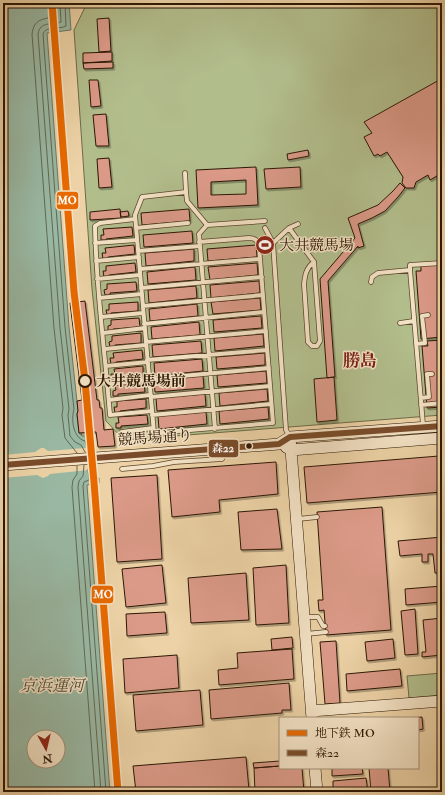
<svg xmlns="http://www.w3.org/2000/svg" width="445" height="795" viewBox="0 0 445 795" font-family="'IM FELL Double Pica','Noto Serif JP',serif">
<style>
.green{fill:#b2bd8c;stroke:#6f6a48}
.water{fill:#99b8a3;stroke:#6d7863;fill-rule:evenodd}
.pier{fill:#ecd2a6}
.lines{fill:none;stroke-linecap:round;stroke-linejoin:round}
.shore{stroke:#626854;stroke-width:1}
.building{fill:#db9a88;stroke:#2c1704;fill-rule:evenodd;filter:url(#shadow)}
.lane-casing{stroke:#5c462c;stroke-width:5.5}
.secondary-casing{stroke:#2c1704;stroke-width:12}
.lane{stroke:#f3e2c5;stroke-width:4}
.secondary{stroke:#f3e2c5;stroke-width:11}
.bus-1-casing{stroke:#f3e2c5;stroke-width:9}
.bus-1{stroke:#7a4b2a;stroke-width:6}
.metro-1-casing{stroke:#f3e2c5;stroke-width:10}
.metro-1{stroke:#e76900;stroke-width:7}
.stop-dot{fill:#f3e2c5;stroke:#2c1704;stroke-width:2}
.bus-dot{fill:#2c1704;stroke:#f3e2c5;stroke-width:1.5}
.labels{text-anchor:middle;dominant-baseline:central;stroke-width:3;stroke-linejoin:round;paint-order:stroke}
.poi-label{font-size:15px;fill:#2c1704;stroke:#f3e2c5;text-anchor:start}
.stop-label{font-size:15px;font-weight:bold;fill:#2c1704;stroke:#f3e2c5;text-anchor:start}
.street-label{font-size:15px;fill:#2c1704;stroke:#f3e2c5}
.water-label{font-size:16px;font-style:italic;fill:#4d4734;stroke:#f3e2c5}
.quarter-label{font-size:17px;font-weight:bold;fill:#7a1f14;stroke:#f3e2c5}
.line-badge{stroke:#f3e2c5;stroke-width:1.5}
.badge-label{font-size:11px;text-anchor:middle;font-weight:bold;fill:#fff}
</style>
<defs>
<filter id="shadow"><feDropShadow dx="1.5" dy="2" stdDeviation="0" flood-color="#0004"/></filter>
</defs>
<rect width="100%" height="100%" fill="#ecd2a6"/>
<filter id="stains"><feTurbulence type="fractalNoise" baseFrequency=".005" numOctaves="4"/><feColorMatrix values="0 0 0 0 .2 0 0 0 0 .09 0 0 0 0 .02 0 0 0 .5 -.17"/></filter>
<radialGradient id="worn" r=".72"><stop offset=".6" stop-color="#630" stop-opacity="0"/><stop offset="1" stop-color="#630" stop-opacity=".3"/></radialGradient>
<path class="green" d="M87 3H442V415L124 440 106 421 92 289 74 30Z
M442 673V695L409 698 407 676Z"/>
<path class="water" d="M3 3H69L71 30 47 33 69 327 78 411 77 414 79 433H81L82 436H92V439H89L90 445H94L96 469H92V477L99 478V483L87 485 110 792H3ZM34 737H58V761H34Z"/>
<path class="pier" d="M97 447 98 469 50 474 48 476 43 478 37 475 3 478V455L35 452 41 448H44L48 451Z"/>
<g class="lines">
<path class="shore" d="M54 3 55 16C43 20 34 18 32 34L54 328 63 408 62 415 65 438 77 453
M60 3 61 22C52 25 40 21 38 34L60 328 69 409 68 415 70 436 75 442 81 445 85 452
M65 3 66 26C59 30 46 25 43 34L65 327 74 409C71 420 73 438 85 441L87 447 91 452
M84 465 83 476 79 481 78 487 101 792
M91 465 88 469 89 480 84 482 83 486 106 792
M77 466V474L73 480 72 487 95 792"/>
</g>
<path class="building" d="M109 18 111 51 99 52 97 19Z
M112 52V61L83 63V53Z
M113 62V68L84 69 83 63Z
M441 79 442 173 430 180 428 175 416 182 414 188H406L402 183 403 177 387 152 380 156 378 154 374 156 364 137 372 133 364 122Z
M89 80H98L101 106 91 107Z
M106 114 109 146H96L93 115Z
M308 150 309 156 288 160 287 154Z
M109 158 112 187 99 188 97 159Z
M256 167 258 205 198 208 196 170ZM246 180V194L211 195V182Z
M300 167 301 187 266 189 264 169Z
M400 183 405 188 398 197 385 211 372 218 358 224 364 246 358 248V246L328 281 335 377 327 378 320 279 355 238 348 218 378 205 393 191Z
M120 209 121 218 90 220V212Z
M189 209 190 221 142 225 141 213Z
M128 211 129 216 121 217 120 212Z
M132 227 133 236 106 239V240H101V235H104L103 229Z
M192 231 193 243 144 247 143 235Z
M134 245 135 254 108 257V258L103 259 102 253H106L105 248Z
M256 245 257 257 208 261 207 249Z
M194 249V261L146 266 145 253Z
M135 263 136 272 109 275V276L104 277 103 271H106V266Z
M257 263 258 275 210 280 208 267Z
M442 264V337L421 339 416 271H421V265Z
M195 267 196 280 148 284 147 272Z
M259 281 260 293 211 298 210 285Z
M136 282 137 291 110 293V295H105L104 290 107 289V284Z
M196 286 197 298 149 303 148 290Z
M260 298 261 310 213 314 211 302Z
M85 301 97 400H99L100 408H102L104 430 113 429 115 446 98 447 96 432 79 433 77 414 78 411 77 401 82 400 70 303Z
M138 302V311L111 313 112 315H107L106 310H109V304Z
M197 304 198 316 150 321 149 309Z
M261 316 262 328 214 332 213 320Z
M139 318 140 327 113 329V331H108V326L111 325V320Z
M199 322 200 335 152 339 151 327Z
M141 333V343L115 345V347H110L109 342 112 341V336Z
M263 334 264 346 215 351 214 338Z
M442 340V407L427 408 422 346H428L427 341Z
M201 341 202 353 153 357 152 345Z
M142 350 143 359 116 362V363L111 364 110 358H114L113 353Z
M265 353V365L217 369 216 357Z
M202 359 203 371 155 376 154 363Z
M143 366V375L117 378V379L112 380 111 374H115L114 369Z
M266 371 267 383 218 387 217 375Z
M203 376 204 388 155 392 154 380Z
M334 377 337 420 317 422 314 379Z
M144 383 145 392 118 394V396H113V391L116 390 115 385Z
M267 389 268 401 220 406 219 393Z
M205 394 206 406 157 411 156 398Z
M146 399V408L120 411V412L115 413 114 407H117V401Z
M268 407 269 419 220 424 219 411Z
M206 412 207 424 159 429 158 416Z
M147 415 148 424 121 426V428H116V423H119L118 417Z
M439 456 442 492 307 503 304 467Z
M276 462 278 494 219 500 220 512 172 517 168 470Z
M157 475 162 559 117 562 111 478Z
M382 507 391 630 326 635 324 610 319 611 318 600H323L317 512Z
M277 509 282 549 241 550 238 512Z
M442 537V573H435L433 554H428V562H422V554L400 556 398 541Z
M162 565 166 603 126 607 122 569Z
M286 565 289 623 256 625 253 568Z
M246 573 249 620 191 623 188 578Z
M442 586V602L406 605 405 589Z
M415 609 418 654 405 655 401 611Z
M165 612 167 633 127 636 126 614Z
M442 618V655L422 657V652H426L423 620Z
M292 637 293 648 272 650 271 639Z
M393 639 395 658 367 661 365 642Z
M336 641 340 703 325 704 320 642Z
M292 649 294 679 219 685 218 670 238 668 237 653Z
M177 655 179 688 125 693 123 659Z
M400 669 402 686 347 691 346 674Z
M289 683 291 710H282V713L211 719 209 690Z
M200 690 203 725 136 731 133 695Z
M422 717 423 729 418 730V718H410Z
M246 757 249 790 226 792H136L133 766Z
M280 761V766L254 768 253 763Z
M280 766V768H302L304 792H255L254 768Z
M332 768H362L363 774 332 776Z
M369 768H388L390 791 371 792Z
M366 778 368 792H333V781Z
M399 788H405L406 792H394H399Z
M434 788V792H412V789Z"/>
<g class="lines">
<defs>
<path id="lane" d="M185 173 186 192
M135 219 100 223 95 226C96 289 105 352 110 415L152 411
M207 225 265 221
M136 228 188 223
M265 228 273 243 286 430 290 437
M289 228 298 224
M199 242 249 238C255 238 257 240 259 246L273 423 154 433 135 215 142 197 186 192 187 201 207 225 199 234 215 429
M95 243 137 240
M273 243 289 228 314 262
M138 251 200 246
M96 261 139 257
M314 262 320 341 317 346H312L308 342 304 284C305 275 306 268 314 262Z
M140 269 260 259
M410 270V265L442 263
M97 279 140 275
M371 282 372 277 378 273 410 270 423 425
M141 288 262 277
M99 298 142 294
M143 306 263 295
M101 317 143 313
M400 323 414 321
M144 324 264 312
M103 333 145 328
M146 342 266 331
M416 344 425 343 422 316 428 315
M105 349 146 345
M147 360 267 350
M106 366 148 362
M149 379 269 368
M108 384 149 380
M151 397 270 386
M421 398 429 397 427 374H432
M109 400 150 395
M421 405 442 403
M152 415 271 404
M122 432 153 428
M122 469 153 466 174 462 222 459 227 450
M298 519 317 517
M304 617H318L323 626H325
M306 634 326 632"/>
<path id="secondary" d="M290 437 312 718
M286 447 291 450 442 438
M3 465 279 444 290 437 442 426
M311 711 442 701
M315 768 317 792"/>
</defs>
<use href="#lane" class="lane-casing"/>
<use href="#secondary" class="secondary-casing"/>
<use href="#lane" class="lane"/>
<use href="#secondary" class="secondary"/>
<defs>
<path id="bus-1" d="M3 465 279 444 290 437 442 426"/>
</defs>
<use href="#bus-1" class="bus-1-casing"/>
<use href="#bus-1" class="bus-1"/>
<defs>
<path id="metro-1" d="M52 3 74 292 85 381 94 482 118 792"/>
</defs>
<use href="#metro-1" class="metro-1-casing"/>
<use href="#metro-1" class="metro-1"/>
</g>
<defs>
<symbol id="stadium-disc" viewBox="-11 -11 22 22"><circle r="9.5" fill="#8f2418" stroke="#f3e2c5"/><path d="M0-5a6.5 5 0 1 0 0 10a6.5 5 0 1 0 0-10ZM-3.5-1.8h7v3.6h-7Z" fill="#fff"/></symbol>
</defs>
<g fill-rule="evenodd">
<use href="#stadium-disc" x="254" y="234" width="22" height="22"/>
</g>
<circle class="stop-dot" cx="85" cy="381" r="6"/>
<circle class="bus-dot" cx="249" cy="446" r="3.5"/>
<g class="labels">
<g class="poi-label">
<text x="279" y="245">大井競馬場</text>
</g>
<g class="stop-label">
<text x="96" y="381">大井競馬場前</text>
</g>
<g class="street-label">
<text transform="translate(155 438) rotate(-4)">競馬場通り</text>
</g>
<g class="water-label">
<text x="52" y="686">京浜運河</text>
</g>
<g class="quarter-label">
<text x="360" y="360">勝島</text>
</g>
</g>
<g class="line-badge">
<rect x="56" y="191" width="23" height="19" rx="4" fill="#e76900"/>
<rect x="208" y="439" width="31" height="19" rx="4" fill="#7a4b2a"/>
<rect x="91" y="585" width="23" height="19" rx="4" fill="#e76900"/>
</g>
<g class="badge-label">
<text x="67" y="204">MO</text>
<text x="223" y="452">森22</text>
<text x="103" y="598">MO</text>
</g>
<rect width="445" height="795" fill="none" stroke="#ecd2a6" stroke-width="16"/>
<rect x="4" y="4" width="437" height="787" fill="none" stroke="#2c1704" stroke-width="2"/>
<rect x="8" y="8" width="429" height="779" fill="none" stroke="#2c1704"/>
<rect x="279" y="717" width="140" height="52" fill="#f3e2c5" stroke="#a39178"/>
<rect x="287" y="730" width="20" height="6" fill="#e76900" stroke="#a39178"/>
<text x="315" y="737" font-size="12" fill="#2c1704">地下鉄 MO</text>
<rect x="287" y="750" width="20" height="6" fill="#7a4b2a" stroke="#a39178"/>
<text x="315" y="757" font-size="12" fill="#2c1704">森22</text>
<g transform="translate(46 749) rotate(172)"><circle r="19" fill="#f3e2c5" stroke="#a39178"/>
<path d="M0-3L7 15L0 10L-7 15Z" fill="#8f2418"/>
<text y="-6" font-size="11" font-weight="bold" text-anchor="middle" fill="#2c1704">N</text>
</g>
<rect width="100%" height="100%" filter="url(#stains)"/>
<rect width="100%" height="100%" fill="url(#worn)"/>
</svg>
